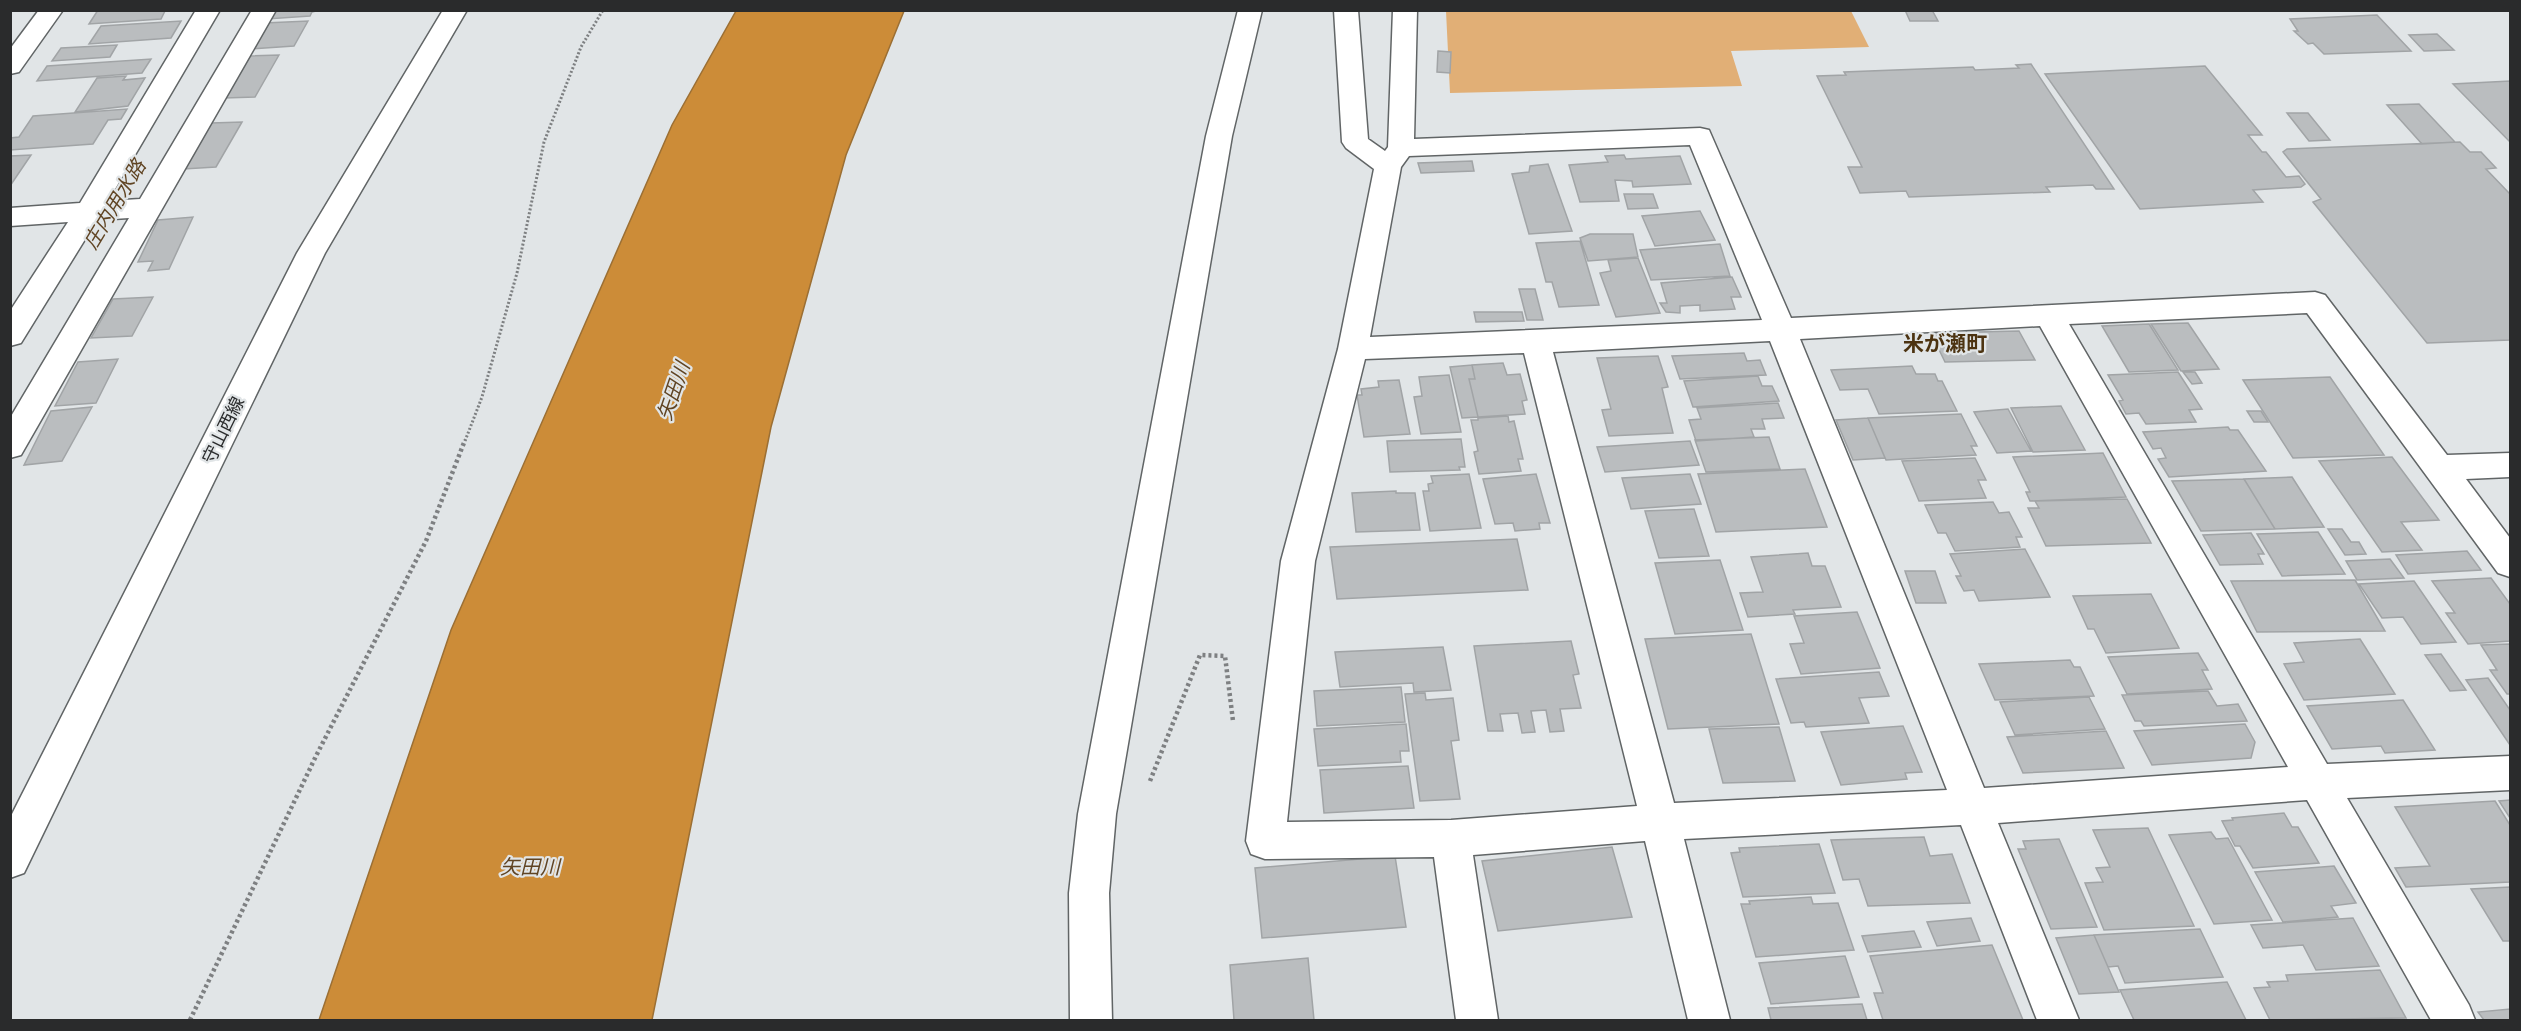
<svg xmlns="http://www.w3.org/2000/svg" width="2521" height="1031" viewBox="0 0 2521 1031" font-family="Merriweather,'Noto Sans JP',serif">
<style>
.green{fill:#e1af76}
.water{fill:#cc8c38;stroke:#9b6f34;stroke-width:1.5}
.building{fill:#babdbf;stroke:#a1a4a6;stroke-width:1.5}
.lines{fill:none;stroke-linecap:round;stroke-linejoin:round}
.minor-casing{stroke:#616566;stroke-width:3}
.secondary-casing{stroke:#616566;stroke-width:3}
.path-far1{stroke:#7e8082;stroke-width:3;stroke-dasharray:2 2;stroke-linecap:butt}
.path{stroke:#7e8082;stroke-width:4.5;stroke-dasharray:3 3;stroke-linecap:butt}
.minor{fill:#fff;fill-rule:evenodd}
.secondary{fill:#fff;fill-rule:evenodd}
.labels{text-anchor:middle;dominant-baseline:central;stroke-width:4.5;stroke-linejoin:round;paint-order:stroke}
.street-label{font-size:18px;fill:#2a2b2c;stroke:#e1e5e7}
.water-label{font-size:20px;font-style:italic;fill:#604423;stroke:#e1e5e7}
.quarter-label{font-size:21px;font-weight:bold;fill:#4c3311;stroke:#e1e5e7}
</style>
<rect width="100%" height="100%" fill="#e1e5e7"/>
<path class="green" d="M1446 11H1851L1869 47 1731 51 1742 86 1450 93Z"/>
<path class="water" d="M736 11H904L846 155 771 427 652 1020H319L451 630 672 125Z"/>
<path class="building" d="M98 10H171L165 11 161 19 89 24Z
M272 10H320L312 12 310 16 267 19Z
M1905 10H1932L1938 21H1910Z
M2377 15 2411 51 2324 54 2313 43 2308 44 2294 31H2298L2290 19Z
M181 21 171 38 89 44 101 26Z
M308 21 294 46 250 49 264 23Z
M2437 34 2454 50 2424 51 2409 35Z
M117 45 110 57 52 61 61 48Z
M1438 51 1451 52 1450 73 1437 72Z
M279 55 255 97 225 98 250 56Z
M151 59 142 73 37 81 47 66Z
M2031 64 2114 189H2096L2093 185 2046 187 2050 192 1909 197 1906 191 1860 193 1848 167H1862L1817 76 1846 75 1844 72 1973 67 1975 70 2019 68 2016 65Z
M2205 66 2262 135H2248L2262 152H2266L2286 177 2299 176 2305 184 2301 187 2253 190 2263 202 2140 209 2045 74Z
M126 76 123 80 145 78 128 106 75 112 97 78Z
M2510 81V142L2453 84Z
M2419 104 2455 142 2422 144 2387 105Z
M127 109 121 119 108 120 93 144 10 150V138L19 137 33 116Z
M2287 113H2308L2330 140 2309 141Z
M242 122 216 167 184 169 211 123Z
M2460 142 2470 152H2481L2496 168 2486 169 2510 194V340L2427 343 2313 202 2321 199 2283 152 2287 149Z
M31 155 10 186V156Z
M1624 155 1626 159 1680 156 1691 184 1633 187 1632 181 1615 180 1619 201 1580 202 1569 165 1608 162 1605 156Z
M1472 161 1474 171 1421 173 1418 163Z
M1548 164 1572 231 1529 234 1512 174 1529 172 1530 166Z
M1624 194H1653L1658 208 1628 209Z
M1700 211 1715 240 1655 246 1642 216Z
M193 217 169 269 148 271 153 261 138 262 158 220Z
M1590 234H1633L1638 257 1588 261 1580 238Z
M1580 241 1599 305 1559 307 1552 282H1546L1536 243Z
M1720 244 1730 276 1651 280 1640 250Z
M1638 258 1660 313 1616 317 1600 273 1611 271 1608 260Z
M1732 277 1741 297H1731L1735 309 1700 311V305L1680 306V313L1666 312 1660 303H1667L1661 283Z
M1519 289H1535L1543 320H1527Z
M153 297 132 336 91 338 113 299Z
M1474 312H1522L1524 321 1476 322Z
M2188 323 2219 369 2181 371 2151 324Z
M2149 324 2178 370 2129 372 2102 326Z
M2019 331 2035 360 1945 362 1931 333Z
M1744 353 1747 361 1760 360 1766 375 1680 379 1672 356Z
M1658 356 1668 387 1662 388 1673 433 1609 436 1602 410 1611 409 1597 358Z
M118 359 96 403 55 406 78 362Z
M1503 363 1507 375 1520 374 1527 400 1522 401 1525 414 1478 417 1469 379H1475L1472 365Z
M1472 365 1475 379H1469L1478 417 1462 418 1450 367Z
M1912 366 1916 374H1935L1938 381H1942L1957 411 1879 414 1868 389 1840 390 1831 370Z
M2178 372 2202 409 2189 410 2196 422 2146 424 2139 413 2126 414 2119 401 2123 400 2108 375Z
M2183 372H2195L2202 383 2192 384Z
M1449 375 1461 432 1421 434 1414 397 1422 396 1419 377Z
M1758 376 1762 386H1772L1779 401 1693 407 1684 381Z
M2330 377 2384 455 2293 458 2243 380Z
M1399 380 1410 434 1364 437 1357 395H1362L1361 389 1379 387 1378 381Z
M1778 403 1784 418 1762 419 1765 429H1751L1754 437 1696 441 1689 420 1701 419 1697 408Z
M2061 406 2085 450 2033 452 2011 408Z
M92 407 62 461 24 465 51 411Z
M2008 409 2031 451 1997 453 1974 412Z
M2247 411H2261L2268 422H2254Z
M1961 414 1977 446H1971L1976 455 1886 460 1868 418Z
M1508 416 1509 422 1514 421 1523 459H1518L1521 471 1479 474 1474 452 1478 451 1471 420H1478V418Z
M1868 418 1885 458 1853 460 1836 420Z
M2228 427 2230 430H2238L2266 471 2169 477 2158 459 2166 458 2161 448 2153 449 2143 432Z
M1769 437 1780 469 1706 472 1695 440Z
M1461 439 1465 467H1459L1460 470 1390 472 1387 441Z
M1690 441 1699 465 1605 472 1597 447Z
M2103 453 2126 497 2030 501 2026 492H2030L2013 457Z
M2392 457 2439 520 2401 522 2422 550 2382 552 2319 461Z
M1975 458 1986 480H1978L1986 498 1919 501 1902 461Z
M1805 469 1827 527 1716 532 1698 474Z
M1469 474 1481 528 1430 531 1423 491H1429L1428 484 1433 483 1431 476Z
M1536 474 1550 523H1539L1540 529 1515 531 1513 523 1495 524 1483 479Z
M1690 474 1701 504 1631 509 1622 478Z
M2292 477 2324 527 2275 529 2244 479Z
M2244 479 2275 529 2201 531 2172 481Z
M1396 491V493H1415L1420 530 1356 532 1352 493Z
M2127 499 2151 543 2046 546 2028 508H2039L2035 501Z
M1993 502 1999 513 2009 512 2022 537H2016L2020 547 1955 551 1946 533H1938L1925 505Z
M1694 509 1709 556 1659 558 1645 511Z
M2328 529H2342L2351 542H2359L2366 554 2345 555Z
M2318 532 2345 574 2282 576 2257 534Z
M2251 533 2264 554H2258L2263 564 2220 565 2203 535Z
M1517 539 1528 590 1337 599 1330 547Z
M2025 549 2050 597 1979 601 1974 590 1964 591 1956 576H1961L1950 554Z
M2467 551 2481 570 2408 574 2396 555Z
M1808 553 1812 566H1825L1841 607 1793 610 1795 614 1748 617 1740 593 1763 592 1751 557Z
M2390 559 2404 578 2357 580 2346 561Z
M1720 560 1743 630 1675 634 1655 563Z
M1905 571H1935L1946 603H1916Z
M2491 578 2510 604V641L2468 644 2446 613H2455L2432 581Z
M2355 580 2385 631 2257 632 2231 581Z
M2414 581 2456 642 2421 644 2403 617 2382 618 2359 584Z
M2151 594 2179 648 2106 653 2094 629H2088L2073 596Z
M1857 612 1880 668 1801 674 1790 644 1804 643 1794 616Z
M1751 634 1779 724 1668 729 1645 639Z
M2360 639 2395 694 2304 700 2284 664 2304 662 2294 643Z
M1571 641 1579 674 1573 675 1581 708 1560 709 1564 731 1550 732 1546 710 1531 711 1535 732 1522 733 1518 713 1500 714 1503 731H1488L1474 646Z
M2510 644V694H2507L2490 670H2497L2481 645Z
M1443 647 1451 690 1414 692 1413 683 1340 687 1335 652Z
M2198 653 2208 670H2202L2212 689 2127 694 2108 657Z
M2441 654 2466 690 2450 691 2425 655Z
M2070 660 2074 667H2080L2094 696 1995 700 1979 664Z
M1879 672 1889 696 1859 698 1869 723 1806 727 1804 722 1791 723 1776 679Z
M2488 678 2510 710V745L2466 680Z
M1401 687 1405 722 1317 726 1314 691Z
M2208 691 2217 706 2238 704 2247 721 2144 726 2141 721H2135L2122 695Z
M1425 693 1426 700 1453 698 1459 740 1451 741 1460 799 1420 801 1405 694Z
M2089 697 2105 729 2015 735 2000 702Z
M2403 700 2435 750 2385 753 2381 746 2332 749 2307 706Z
M1406 724 1409 751H1400L1401 762 1318 766 1314 729Z
M2245 724 2255 742 2251 758 2152 765 2134 731Z
M1903 726 1922 772 1905 773 1907 779 1841 785 1821 732Z
M1779 727 1795 781 1723 783 1709 729Z
M2106 731 2124 768 2023 773 2007 737Z
M1408 766 1414 808 1324 813 1320 770Z
M2510 800V818L2499 801Z
M2495 801 2510 825V882L2406 887 2395 868 2430 866 2395 807Z
M2284 813 2292 827H2298L2319 863 2253 868 2240 846H2235L2222 821 2233 820 2232 818Z
M2148 828 2194 926 2104 930 2085 883 2103 882 2096 868 2110 867 2093 830Z
M2211 832 2216 839 2228 838 2272 920 2214 924 2169 835Z
M1924 837 1930 856 1952 854 1970 903 1868 906 1859 879 1843 880 1831 840Z
M2059 839 2097 927 2051 929 2018 849H2026L2023 841Z
M1819 844 1835 893 1743 897 1731 853 1740 852 1739 848Z
M1612 847 1632 917 1498 931 1482 861Z
M1395 856 1406 927 1262 938 1255 868Z
M2334 866 2356 903 2331 906 2338 917 2283 922 2255 872Z
M2510 887V941H2503L2471 889Z
M1811 897 1813 904 1838 903 1854 950 1756 957 1741 904H1750L1749 901Z
M1971 918 1980 941 1937 946 1927 922Z
M2353 918 2379 966 2316 970 2303 945 2263 948 2251 925Z
M2200 929 2223 977 2125 983 2118 966 2108 967 2094 935Z
M1914 931 1921 947 1868 952 1862 936Z
M2094 935 2108 967 2119 992 2079 994 2056 938Z
M1992 945 2023 1020H1883L1874 993H1883L1870 956Z
M1845 956 1859 997 1771 1004 1759 963Z
M1308 958 1314 1020H1234L1230 965Z
M2380 970 2406 1018 2270 1020 2254 988 2270 987 2267 982 2288 981 2286 975Z
M2227 982 2246 1020H2134L2120 990Z
M1862 1004 1867 1020H1771L1768 1008Z
M2510 1009V1020H2484L2478 1012Z"/>
<g class="lines">
<defs>
<path id="minor" d="M39 10H63L19 72 10 74V49Z
M196 10H220L108 201 140 199 252 10H276L21 455 10 458V418L129 218 97 220 21 343 10 346V311L68 222 10 226V208L80 203Z
M1238 10H1262L1232 136 1116 814 1109 893 1112 1020H1070L1069 893 1078 814 1206 136Z
M1334 10H1358L1368 139 1385 151 1388 147 1393 10H1417L1414 139 1700 128 1709 130 1791 318 2315 292 2325 295 2447 455 2510 453V477L2466 479 2510 538V577L2498 573 2307 313 2069 324 2327 764 2510 756V790L2347 798 2469 1005 2475 1020H2431L2307 800 1998 823 2079 1020H2037L1961 825 1684 839 1730 1020H1688L1645 841 1473 855 1498 1020H1456L1434 857 1265 859 1251 854 1246 841 1281 561 1338 349 1374 169 1346 148 1342 142ZM1690 145 1762 320 1370 337 1401 167 1409 156ZM2040 326 2288 767 1984 788 1800 339ZM1770 341 1947 790 1674 803 1553 352ZM1524 353 1637 806 1451 820 1287 822 1315 561 1365 359Z"/>
<path id="secondary" d="M443 10H467L325 253 24 873 10 878V818L297 253Z"/>
</defs>
<use href="#minor" class="minor-casing"/>
<use href="#secondary" class="secondary-casing"/>
<path class="path-far1" d="M465 441 482 397 517 273 544 142 581 47 603 10"/>
<path class="path" d="M1150 781 1200 655 1225 656 1233 721
M190 1020 316 756 426 541 465 440"/>
<use href="#minor" class="minor"/>
<use href="#secondary" class="secondary"/>
</g>
<g class="labels">
<g class="street-label">
<text transform="translate(223 430) rotate(-64)">守山西線</text>
</g>
<g class="water-label">
<text transform="translate(114 204) rotate(-59)">庄内用水路</text>
<text transform="translate(673 391) rotate(-71)">矢田川</text>
<text x="530" y="866">矢田川</text>
</g>
<g class="quarter-label">
<text x="1945" y="343">米が瀬町</text>
</g>
</g>
<rect width="2521" height="1031" fill="none" stroke="#2a2b2c" stroke-width="24"/>
</svg>
